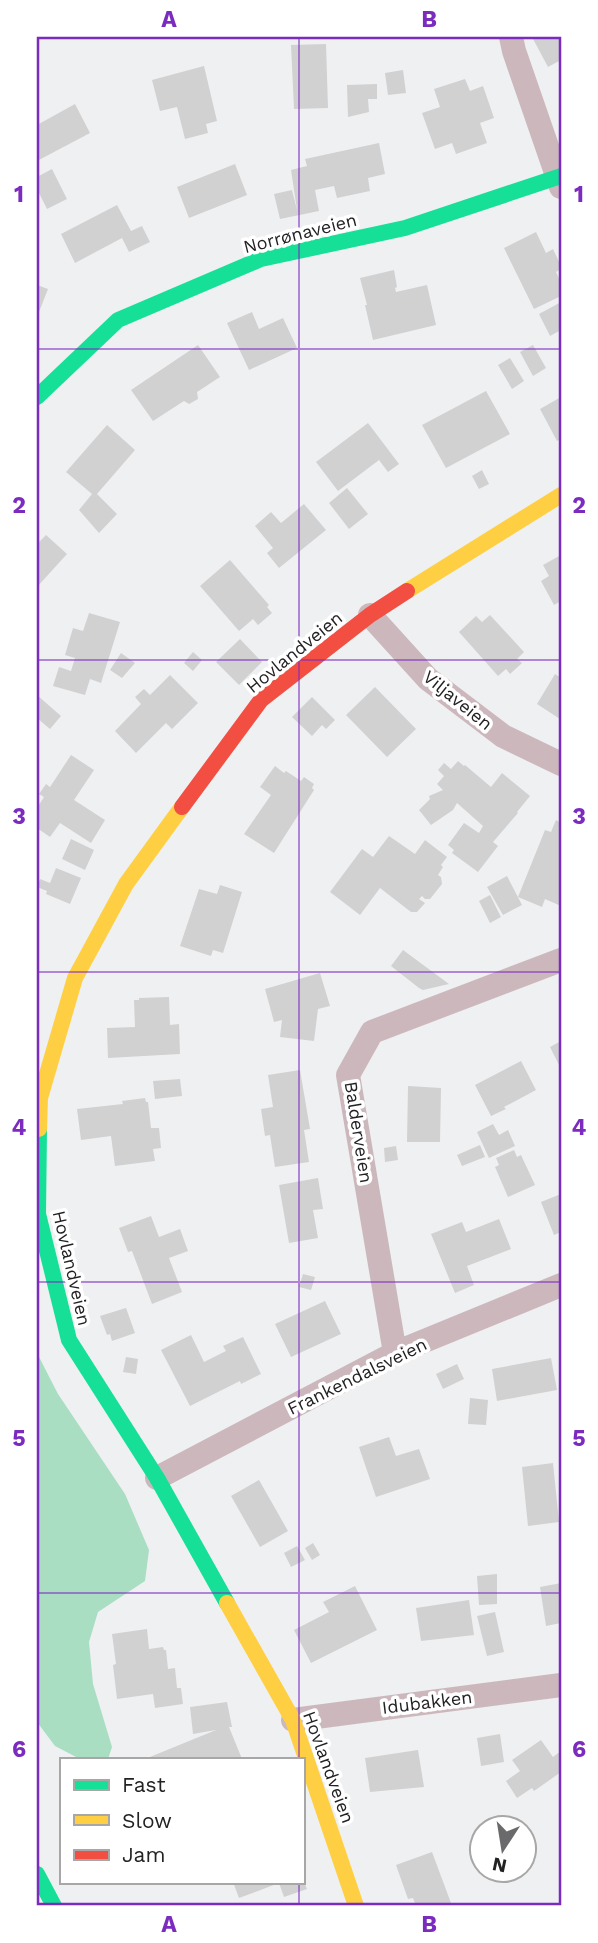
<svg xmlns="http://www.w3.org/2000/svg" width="598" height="1943" viewBox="0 0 598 1943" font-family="'Work Sans',sans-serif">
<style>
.forest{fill:#a9dec2}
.building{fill:#d1d1d2}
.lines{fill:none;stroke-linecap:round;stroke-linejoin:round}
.street{stroke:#ccb8bc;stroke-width:24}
.fast{stroke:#16e098;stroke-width:16}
.slow{stroke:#ffcf43;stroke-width:16}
.jam{stroke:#f24e42;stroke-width:16}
.grid{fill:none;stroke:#7b2cbf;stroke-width:2;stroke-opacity:0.55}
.labels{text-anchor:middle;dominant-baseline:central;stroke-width:7;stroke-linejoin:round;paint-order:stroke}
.street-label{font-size:18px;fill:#222224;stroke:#fff}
.neatline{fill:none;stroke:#7b2cbf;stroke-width:2.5}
.grid-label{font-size:23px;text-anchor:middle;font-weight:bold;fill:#7b2cbf}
</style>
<rect width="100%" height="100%" fill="#eff0f2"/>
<path class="forest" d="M37 1353 58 1394 125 1494 149 1550 145 1581 98 1612 89 1642 93 1684 112 1747 108 1759H80L55 1746 37 1722Z"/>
<path class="building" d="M532 37H561V60L548 67Z
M326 44 328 108 294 109 291 45Z
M204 66 217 121 206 124 208 133 185 139 177 107 160 111 152 80Z
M403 70 406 93 388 95 385 73Z
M465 79 470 91 483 86 494 118 480 123 487 143 456 154 452 143 435 149 422 113 440 107 434 89Z
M377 84V99H368L369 112 348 117 347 85Z
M75 104 90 133 37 161V125Z
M379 143 385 174 368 178 370 191 337 198 334 186 315 190 319 211 280 219 274 194 292 190 297 210 291 170 307 166 305 159Z
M235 164 247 195 189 218 177 187Z
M52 169 67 199 47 209 37 189V177Z
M117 205 131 231 142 226 150 242 129 252 122 238 75 263 61 234Z
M536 232 546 253 553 249 561 266V269L556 272 561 283V296L534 309 504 248Z
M394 270 397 287 395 288 396 292 427 285 436 325 373 340 365 305H367L360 278Z
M37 285 48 289 37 317Z
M561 302V330L550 336 539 314Z
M252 312 259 329 283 318 297 348 249 370 227 323Z
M198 345 220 377 197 392 198 399 189 404 184 401 153 421 131 390Z
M533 345 546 368 533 376 520 352Z
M510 358 524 381 512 389 498 365Z
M486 391 510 434 446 468 422 425Z
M561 397V439L557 441 540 409Z
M368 423 399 464 388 472 379 460 338 491 316 462Z
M107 425 135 450 97 494 117 514 99 533 79 510 92 494 66 472Z
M482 470 489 484 479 489 472 476Z
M347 488 368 514 349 529 329 503Z
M304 504 326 530 279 568 267 553 273 548 255 526 271 512 281 523Z
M46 535 67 554 37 587V544Z
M561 555V601L554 605 541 581 549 576 543 565Z
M230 560 269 605 267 607 272 613 258 625 253 619 239 631 200 586Z
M89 613 120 622 101 683 90 679 85 695 53 686 59 667 71 671 75 658 65 655 73 628 83 631Z
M490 615 524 652 517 659 522 663 510 674 506 669 498 676 459 632 476 616 482 622Z
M240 639 262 662 239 685 216 662Z
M193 652 202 660 193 671 184 663Z
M121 653 135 663 122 678 110 670Z
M555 674 561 678 560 719 537 704Z
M170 675 198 703 172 729 166 723 136 753 115 731 141 704 135 697 144 689 150 695Z
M375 687 416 729 387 757 346 715Z
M37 695 61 716 50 729 37 718Z
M312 697 335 720 326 729 322 725 312 736 292 717Z
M71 755 94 770 74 800 105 820 91 843 60 823 50 837 37 828V808L44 797 39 794 46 784 50 787Z
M458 761 464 766 465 765 491 787 502 773 530 796 517 812 518 813 493 842 498 846 478 872 452 853 454 850 448 845 464 823 479 833 483 826 457 803 453 810 431 825 419 810 430 799 429 796 443 790 437 784 444 776 438 770 444 763 451 769Z
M275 766 284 773 286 771 301 781 304 777 314 784 312 788 314 790 274 853 244 834 271 795 260 787Z
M556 820 561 823V906L545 899 542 907 518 897 545 830 551 832Z
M389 836 415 854 425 840 447 857 441 865 443 867 438 875 441 877 442 884 430 899H425L422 896 419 899 425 903 417 912H411L380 888 360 915 330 892 362 849 373 857Z
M71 839 94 850 85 870 62 859Z
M56 868 81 878 70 904 46 894 47 891 37 887 40 879 50 883Z
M507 876 522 905 503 915 487 887Z
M220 885 242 892 223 953 213 950 211 956 180 946 199 889 217 894Z
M490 895 501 917 490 923 479 901Z
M403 950 449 984 423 990 419 988 391 966Z
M320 973 330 1006 318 1009 314 1041 280 1037 282 1020 274 1022 265 989Z
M169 997 170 1025 179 1024 180 1054 108 1058 107 1028 135 1027 134 1000H139V998Z
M561 1041V1069L550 1047Z
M521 1061 536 1090 504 1107 506 1109 491 1116 475 1085Z
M300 1070 310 1129 304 1130 309 1162 275 1167 270 1135 265 1136 261 1109 273 1107 268 1075Z
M180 1079 182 1096 155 1099 153 1081Z
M408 1086 441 1088 440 1142H407Z
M145 1098 146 1102H148L151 1128H159L161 1148 153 1149 155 1161 115 1166 111 1136 81 1140 77 1109 123 1104 122 1101Z
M493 1124 499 1135 508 1130 515 1146 489 1158 477 1132Z
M480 1145 485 1157 462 1166 457 1155Z
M396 1146 398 1160 385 1162 384 1148Z
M514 1150 517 1157 521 1155 535 1185 508 1197 495 1167 499 1165 496 1158Z
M318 1178 323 1209 313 1210 318 1238 289 1243 279 1185Z
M561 1194V1232L554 1235 541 1202Z
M151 1216 159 1237 180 1229 188 1251 169 1258 182 1292 152 1304 132 1251 128 1252 119 1228Z
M499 1219 511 1249 467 1266 474 1285 455 1293 431 1234 462 1222 466 1232Z
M303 1274 315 1277 311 1290 299 1287Z
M325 1301 341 1334 291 1357 275 1324Z
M126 1308 135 1333 112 1341 110 1334 107 1335 100 1316Z
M191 1335 204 1362 226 1351 223 1346 243 1337 261 1374 241 1384 240 1381 190 1406 161 1350Z
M126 1357 138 1359 136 1374 123 1372Z
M551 1358 557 1390 497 1401 492 1369Z
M457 1364 464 1379 443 1389 436 1374Z
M470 1398 488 1400 486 1425 468 1424Z
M389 1437 396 1456 419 1449 430 1479 376 1497 359 1447Z
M553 1463 559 1522 528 1526 522 1467Z
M259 1480 288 1531 260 1547 231 1496Z
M313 1543 320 1555 312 1560 305 1548Z
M297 1546 305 1560 291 1567 284 1553Z
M497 1574V1604L479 1605 477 1576Z
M561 1583V1623L546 1626 540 1587Z
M355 1586 377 1630 311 1663 294 1630 329 1612 323 1602Z
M469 1600 474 1635 421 1641 416 1608Z
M495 1612 504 1652 487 1656 477 1616Z
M147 1629 149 1649 163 1647 164 1650H166L168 1669 175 1668 177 1688H181L183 1704 155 1708 153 1694 117 1699 113 1665 116 1664 112 1634Z
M227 1702 232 1727H229L242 1759H145L216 1730 193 1734 190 1707Z
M500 1734 504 1762 481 1766 477 1738Z
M541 1740 553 1757 561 1751V1772L534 1791 532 1788 517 1798 506 1781 520 1771 512 1760Z
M418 1750 424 1787 370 1792 365 1758Z
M432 1852 451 1903 443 1906H416L413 1898 408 1899 396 1865Z
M233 1882H304L307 1889 284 1897 279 1883 239 1898Z"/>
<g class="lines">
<path class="street" d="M511 37 514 51 561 187
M370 615 428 679 503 736 561 764
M395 1353 348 1075 372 1032 561 960
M157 1478 395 1353 561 1285
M293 1720 561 1685"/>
<path class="fast" d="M37 397 118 320 261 259 405 228 561 176
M39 1129 38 1214 69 1340 157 1478 227 1603
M37 1874 54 1906"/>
<path class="slow" d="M407 591 561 495
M39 1129 40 1098 75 978 126 884 182 807
M227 1603 293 1720 356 1906"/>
<path class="jam" d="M182 807 261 700 370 615 407 591"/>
</g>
<path class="grid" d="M299 37V1759M37 349H561M37 660H561M37 972H561M37 1282H561M37 1593H561M299 1882V1906"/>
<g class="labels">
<g class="street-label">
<text transform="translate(300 233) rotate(-14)">Norrønaveien</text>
<text transform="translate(294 652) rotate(-39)">Hovlandveien</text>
<text transform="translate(458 700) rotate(39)">Viljaveien</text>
<text transform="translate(359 1132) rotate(81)">Balderveien</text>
<text transform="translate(72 1268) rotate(77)">Hovlandveien</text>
<text transform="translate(357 1376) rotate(-26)">Frankendalsveien</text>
<text transform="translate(427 1702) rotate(-7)">Idubakken</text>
<text transform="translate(329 1767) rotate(70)">Hovlandveien</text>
</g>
</g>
<rect width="598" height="1943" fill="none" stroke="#ffffff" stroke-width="77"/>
<rect x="60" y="1758" width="245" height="126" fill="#ffffff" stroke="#a7a7a7" stroke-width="2"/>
<rect x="74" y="1780" width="35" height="10" fill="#16e098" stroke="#a7a7a7" stroke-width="2"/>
<text x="122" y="1792" font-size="21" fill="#222224">Fast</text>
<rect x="74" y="1815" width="35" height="10" fill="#ffcf43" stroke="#a7a7a7" stroke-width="2"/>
<text x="122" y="1828" font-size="21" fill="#222224">Slow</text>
<rect x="74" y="1850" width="35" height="10" fill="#f24e42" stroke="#a7a7a7" stroke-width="2"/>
<text x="122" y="1862" font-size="21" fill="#222224">Jam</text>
<g transform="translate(503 1849) rotate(192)"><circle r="33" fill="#ffffff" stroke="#a7a7a7" stroke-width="2"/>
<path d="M0-5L12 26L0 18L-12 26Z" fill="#6a6a6c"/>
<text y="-10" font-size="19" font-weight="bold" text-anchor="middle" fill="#222224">N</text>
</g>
<rect x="38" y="38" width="522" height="1866" class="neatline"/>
<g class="grid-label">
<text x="169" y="27">A</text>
<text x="429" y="27">B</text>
<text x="19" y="202">1</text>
<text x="579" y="202">1</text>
<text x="19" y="513">2</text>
<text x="579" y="513">2</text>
<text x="19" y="824">3</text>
<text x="579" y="824">3</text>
<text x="19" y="1135">4</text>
<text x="579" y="1135">4</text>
<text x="19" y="1446">5</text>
<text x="579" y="1446">5</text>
<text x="19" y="1757">6</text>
<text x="579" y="1757">6</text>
<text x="169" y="1932">A</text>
<text x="429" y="1932">B</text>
</g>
</svg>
